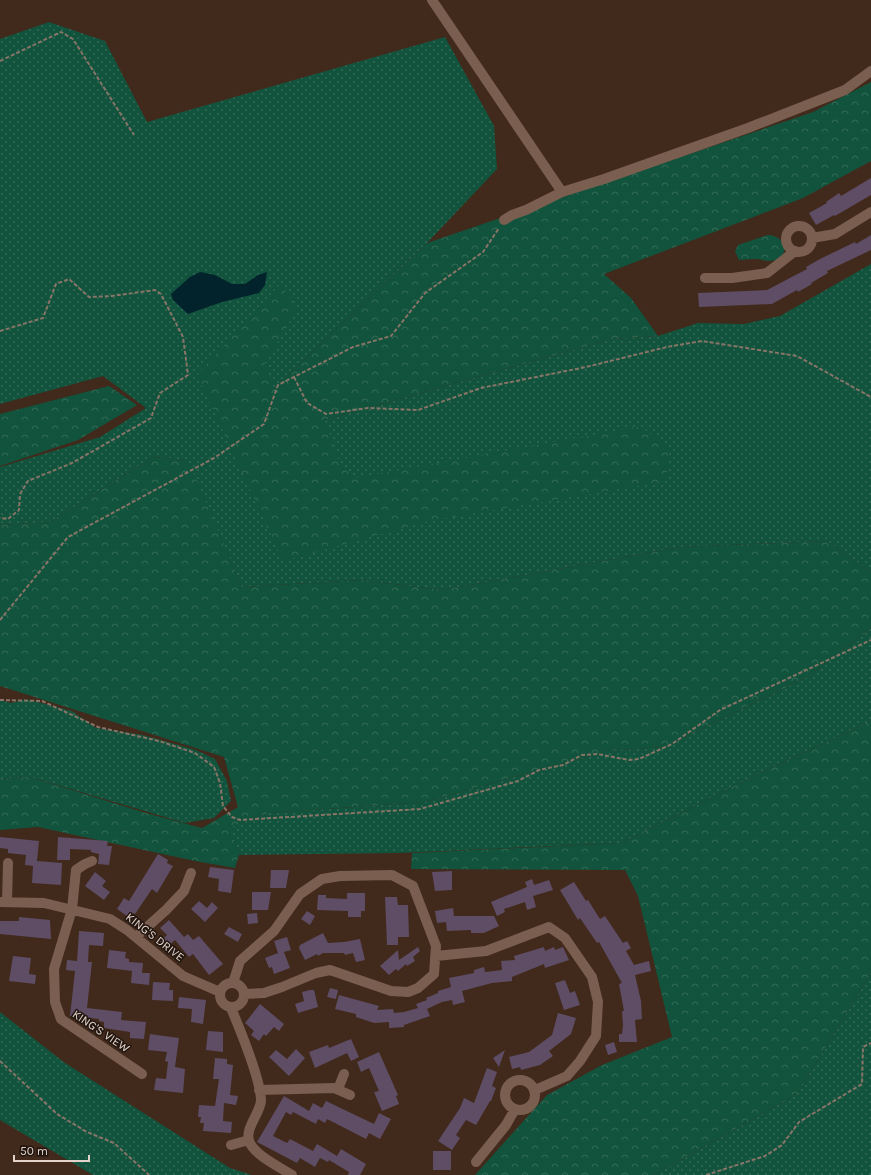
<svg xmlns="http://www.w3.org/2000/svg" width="871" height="1175" viewBox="0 0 871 1175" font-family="Karla,sans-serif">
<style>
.grass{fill:url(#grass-dots)}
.forest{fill:url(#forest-crowns)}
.water{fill:#03232c}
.building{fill:#5e4d65}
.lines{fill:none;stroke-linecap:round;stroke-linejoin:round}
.path{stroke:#897468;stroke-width:2;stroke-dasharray:4 2;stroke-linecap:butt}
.minor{stroke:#7a5e4f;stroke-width:10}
.labels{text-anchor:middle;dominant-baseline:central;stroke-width:3;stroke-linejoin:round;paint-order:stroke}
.street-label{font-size:12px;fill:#e3d3ca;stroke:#20150f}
</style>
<defs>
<pattern id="grass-dots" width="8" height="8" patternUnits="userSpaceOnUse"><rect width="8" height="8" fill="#11533c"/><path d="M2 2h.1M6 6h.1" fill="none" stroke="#346b57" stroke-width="1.8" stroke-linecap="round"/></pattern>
<pattern id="forest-crowns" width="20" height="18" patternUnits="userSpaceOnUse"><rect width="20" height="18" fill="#11533c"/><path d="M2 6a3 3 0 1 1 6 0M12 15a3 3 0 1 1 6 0" fill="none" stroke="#346b57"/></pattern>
</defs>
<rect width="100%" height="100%" fill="#41291b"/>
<path class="grass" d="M49 22 105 41 147 122 445 37 494 126 497 169 427 243 273 389 325 420 612 339 658 336 698 323 744 324 780 316 871 264V572L827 541 680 547 443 590 360 580 242 587 187 460 153 457 50 522 0 525V467L100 437 146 408 103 376 0 404V39Z
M871 628V721L762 772 621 843 398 853 239 855 230 827 268 813 425 802 608 751 665 747 807 677Z
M26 699 72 711 96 728 143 735 196 750 215 759 227 781 231 801 214 818 185 823 30 777 0 779V700L11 703Z
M871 973V1175H654L797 1094Z
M0 1012 65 1063 230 1168 252 1175H93L0 1120Z"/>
<path class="forest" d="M871 82V161L803 198 604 274 631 298 658 336 612 339 325 420 341 466 356 478 641 426 668 449 667 481 429 521 283 561 197 375 280 284 298 308 265 364 273 389 427 243 813 112Z
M768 235C780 235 792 248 779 258 771 264 763 259 755 259 749 259 744 260 739 260L735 251 738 245Z
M109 386 137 405 78 440 0 466V414Z
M153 457 188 460 242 587 360 580 443 590 680 547 827 541 871 572V628L807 677 665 747 608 751 425 802 268 813 231 827 239 855 235 868 195 861 38 827 0 830V779L30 777 146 813 202 828 238 807 224 757 0 686V525L50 522Z
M871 721V973L797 1094 654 1175H475L547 1095 602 1065 672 1037 638 896 625 870 411 869 412 853 621 843 762 772Z"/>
<path class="water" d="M200 272 215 275 232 284H245L258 275 267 272 265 285 259 293 222 302 188 314 173 300 171 294 190 277Z"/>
<path class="building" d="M871 178V195L835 216 834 215 816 225 809 213 827 203 826 202 839 193 841 196Z
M871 235V250L827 271 828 273 811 283 812 284 798 292 797 290 772 304 699 307 698 293 767 290 807 269 806 267 820 259 855 242 856 244Z
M0 837 39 841 37 861 62 863 61 885 32 883 33 866 25 865 26 855 8 853V849L0 848Z
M58 837 108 841 107 846H112L109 865 98 864 99 854 91 852V850L70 849V860H57Z
M158 854 168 860 167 863 173 866 157 893 152 889 135 914 133 913 130 918 117 909 124 898 129 901Z
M210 867 234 870 231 893 218 891 219 879 208 877Z
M271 870H289L286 888H270Z
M452 871V890L435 891 432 872Z
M95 872 106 881 102 886 110 892 104 900 85 886Z
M532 879 534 885 549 880 553 890 533 896 536 907 527 910 525 902 504 909 505 912 497 916 491 902 527 887 525 882Z
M574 882 586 901 588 900 600 919 605 916 623 943 627 941 631 948 626 951 634 965 649 961 651 971 635 975 641 1001 642 1019 635 1020 637 1042H619V1034H622L623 1025 622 1011H624L619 984 622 983 599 942 597 943 580 918 578 920 560 890Z
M252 892H271L268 910H252Z
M347 893H365V911H361V917H348V911L317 910 318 895H326V898L347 899Z
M385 897H397L398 905H408L409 937H398V945H387Z
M199 901 207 908 212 902 218 908 205 922 191 909Z
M453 908 454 916H494L499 926 484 933H471V930L447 931 446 922 437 923 435 911Z
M307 911 315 916 310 925 301 919Z
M257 913 258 923 248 924 247 914Z
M19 917 50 920 51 939 0 934V921H19Z
M169 920 184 937 188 934 193 940 199 936 223 964 209 975 193 954 189 957 175 940 166 948 160 941 167 935 160 928Z
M229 927 242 934 238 942 224 934Z
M79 931 104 933 103 946 89 945 88 962H92L87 1008 122 1012 121 1020 146 1022 144 1039 130 1038V1032L104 1028V1022L99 1021V1019L70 1016 75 971 66 970 67 960 77 961Z
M323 933 328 943 344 942 360 939 365 960 356 962 353 953 345 955 344 953H323L318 956 317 954 305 960 299 948 300 945Z
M287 937 291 950 284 952 290 968 274 974 272 967 269 968 265 958 278 953 274 941Z
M418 947 420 951 413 957 415 961 407 966 406 964 398 971 396 969 389 975 380 966 398 950 399 960Z
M544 947 545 951 554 947 555 950 563 947 569 960 545 968 544 964 512 977V981L492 983 462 991 465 1002 453 1005 452 1000 442 1002 427 1009 430 1016 404 1025V1027L389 1028V1022L374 1023 356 1017V1014L335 1009 339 995 379 1006 377 1010 393 1009 394 1013 404 1012 418 1008 416 1004 427 1000 426 998 438 993V991L451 987 449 978 474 973V970L484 967 485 972 502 970 501 961 515 960 514 956Z
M109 950 126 952 125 958 129 959V962L143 963 142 973H150L149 985 131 983 132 971 107 968Z
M13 956 31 958 29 974 36 975 35 984 9 981Z
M565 980 570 993 575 991 580 1005 564 1010 555 983Z
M153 982 170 983 169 990H173V1001L152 1000Z
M330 988 338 990 336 999 327 997Z
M310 990H314L318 1007 298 1013 295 1004 304 1001 302 992Z
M179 997 206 1000 203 1024 191 1022 192 1009 178 1008Z
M260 1004 284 1024 279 1031 274 1027 266 1036 264 1034 259 1041 251 1035 254 1031 245 1023Z
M558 1013 576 1018 571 1034 549 1051 553 1056 540 1065 521 1070 520 1067 512 1069 509 1057 529 1052 552 1035Z
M208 1031 223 1032V1052L206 1050Z
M150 1034 179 1038 175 1067 185 1069 183 1093 154 1090 156 1078 166 1079 168 1062 165 1061 167 1052 148 1050Z
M351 1039 359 1057 351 1061 347 1053 315 1068 309 1052 328 1045 329 1048Z
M614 1042 617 1052 608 1055 605 1045Z
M296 1049 305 1058 289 1076 269 1057 276 1050 287 1059Z
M505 1050 499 1067 493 1058Z
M379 1052 398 1095 396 1096 399 1104 382 1111 374 1092 379 1091 369 1068 361 1072 357 1062Z
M215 1058 227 1059V1064L233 1065 230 1095 238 1096 236 1105 224 1103 223 1121 232 1122 231 1133 203 1131 204 1123H200L201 1117H198L199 1105 215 1106 219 1079H213Z
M487 1068 497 1072 492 1086 496 1088 491 1101H490L476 1125 466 1120 456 1135 460 1138 452 1150 438 1141 460 1108 464 1098 474 1103Z
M284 1096 309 1111 313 1103 322 1108 326 1101 374 1124 379 1113 391 1119 380 1139 369 1133 366 1139 327 1119 325 1123 318 1119 316 1124 293 1112 291 1115 286 1112 273 1136 287 1143 290 1139 313 1151 317 1144 337 1156 341 1149 366 1164 360 1175H348L349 1172 329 1160 328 1162 320 1158 315 1167 300 1158 297 1163 257 1142Z
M433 1151H451V1170H433Z"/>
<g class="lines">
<path class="path" d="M0 61 61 32 73 39 134 135
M0 331 43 318 56 284 69 279 89 297 112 296 155 290 161 294 183 337 188 375 160 393 151 418 72 463 28 481 20 494 19 510 8 519 0 518
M294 377 307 403 326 414 368 408 418 410 481 388 586 367 667 347 702 341 797 356 871 397
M0 620 68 537 214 458 264 424 278 385 353 347 391 336 425 293 483 252 499 228
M0 700 42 701 98 727 159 741 195 753 214 767 220 783 223 806 232 817 240 820 420 809 518 781 539 770 563 765 582 755 597 754 629 760 639 759 672 744 720 710 871 640
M0 1061 57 1114 87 1132 114 1143 149 1175
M706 1175 765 1156 782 1145 799 1122 862 1084 863 1047 871 1043"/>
<path class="minor" d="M432 0 562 192 604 179 748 128 845 90 871 71
M504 220 512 215 526 210 562 192
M786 239a13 13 0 1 1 26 0a13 13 0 1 1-26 0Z
M812 238 835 234 871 212
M705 278H732L767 273 795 251
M92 861 85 864 76 870 72 909 54 969 55 1002 61 1019 142 1074
M0 902 44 903 110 919 127 930 183 976 220 992
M7 902 8 863
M136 937 166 910 184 891 191 873
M436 956 486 951 549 927 565 938 592 977 598 1002 596 1036 580 1061 567 1076 535 1090
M220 995a12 12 0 1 1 24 0a12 12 0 1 1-24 0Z
M233 983 240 961 274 931 300 894 322 879 340 876 392 875 413 886 436 946 434 974 418 988 408 992 391 991 330 970 316 973 282 987 264 993 244 994
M231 1008C239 1027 261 1081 261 1101 260 1113 245 1128 249 1141 254 1155 280 1167 292 1175
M505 1095a15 15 0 1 1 30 0a15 15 0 1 1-30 0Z
M338 1089 344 1074
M259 1090 334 1088 350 1095
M231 1145 249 1140
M476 1162 506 1125 515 1109"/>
</g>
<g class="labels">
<g class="street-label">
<text transform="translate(155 937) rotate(38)">KING'S DRIVE</text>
<text transform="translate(101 1031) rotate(34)">KING'S VIEW</text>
</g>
</g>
<path d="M14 1155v6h75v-6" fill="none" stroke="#e3d3ca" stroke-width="2"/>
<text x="20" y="1155" font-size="12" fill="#e3d3ca" stroke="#20150f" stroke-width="3" paint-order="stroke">50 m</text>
</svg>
